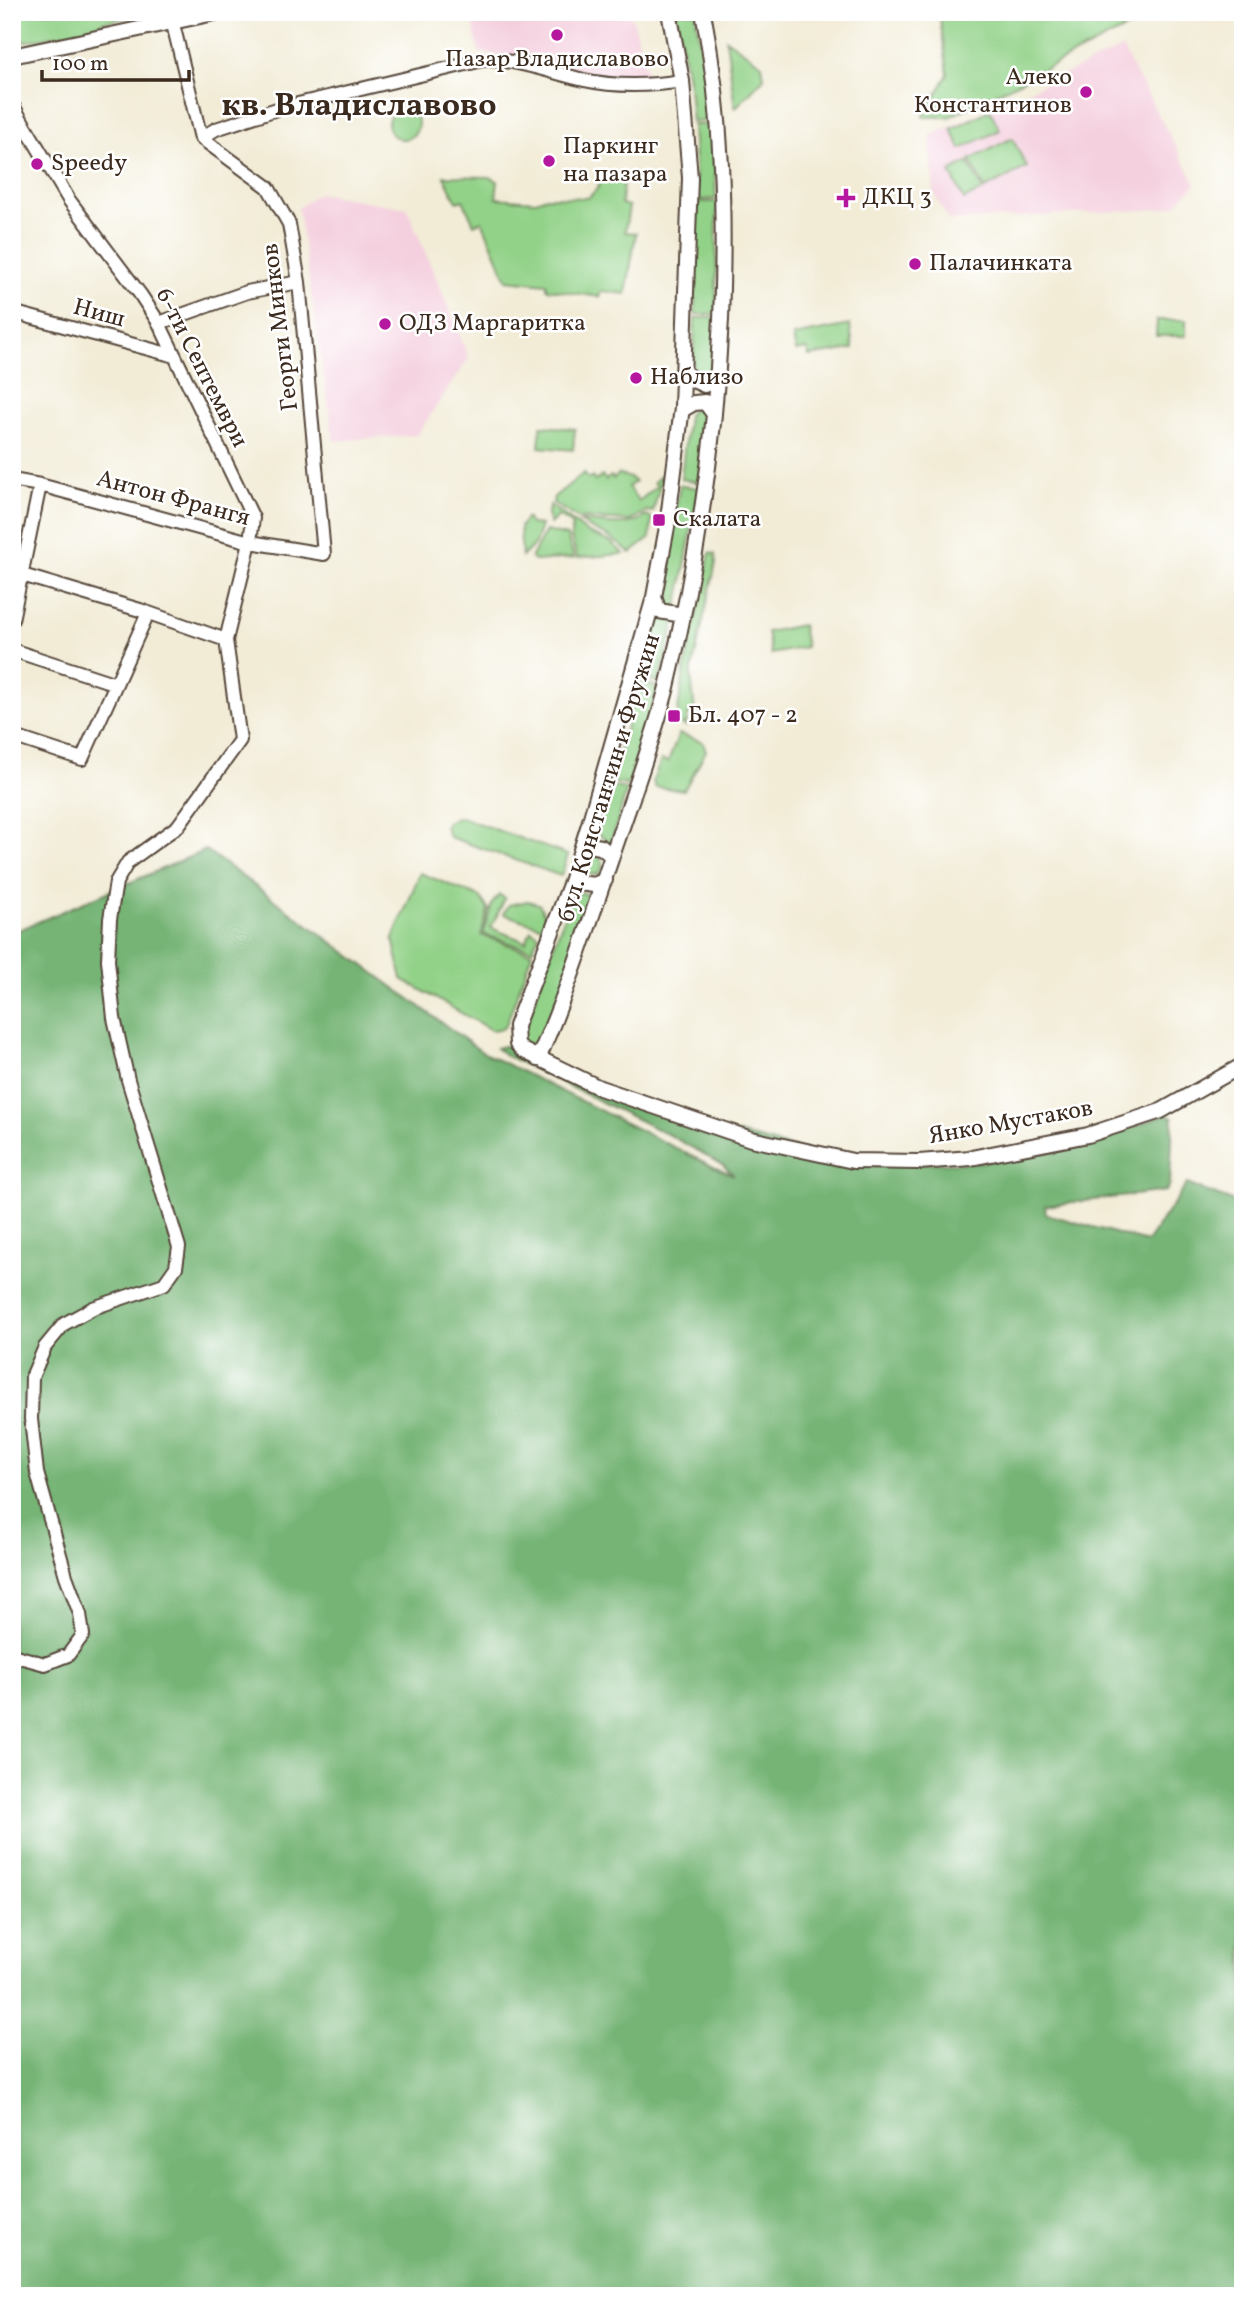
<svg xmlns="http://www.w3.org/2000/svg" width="1255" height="2308" viewBox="0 0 1255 2308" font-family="Vollkorn,serif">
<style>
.built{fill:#f4cfde}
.green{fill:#92d288;stroke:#667e53;stroke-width:2}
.forest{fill:#75b474;stroke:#586f49;stroke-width:2}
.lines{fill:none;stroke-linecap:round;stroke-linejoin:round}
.minor-casing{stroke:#56473a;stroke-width:16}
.tertiary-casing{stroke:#56473a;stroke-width:18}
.minor{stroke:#fff;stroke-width:12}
.tertiary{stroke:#fff;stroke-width:14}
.poi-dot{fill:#b5179e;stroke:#fff;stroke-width:2.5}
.labels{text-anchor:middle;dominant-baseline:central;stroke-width:5;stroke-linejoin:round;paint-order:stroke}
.poi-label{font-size:24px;fill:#3b2a1e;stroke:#fff;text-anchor:start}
.street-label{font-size:24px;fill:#3b2a1e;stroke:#fff}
.district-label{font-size:32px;font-weight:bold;fill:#3b2a1e;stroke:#fff}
</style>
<rect width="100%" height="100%" fill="#fff"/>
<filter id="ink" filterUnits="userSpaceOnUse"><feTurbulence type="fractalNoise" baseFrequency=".0143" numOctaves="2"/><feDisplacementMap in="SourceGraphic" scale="14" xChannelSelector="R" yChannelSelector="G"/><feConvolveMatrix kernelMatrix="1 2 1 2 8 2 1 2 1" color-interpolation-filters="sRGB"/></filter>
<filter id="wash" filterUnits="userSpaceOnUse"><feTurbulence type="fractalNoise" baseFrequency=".00686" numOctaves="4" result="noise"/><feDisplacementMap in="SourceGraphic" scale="28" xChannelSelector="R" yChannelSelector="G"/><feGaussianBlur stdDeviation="1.57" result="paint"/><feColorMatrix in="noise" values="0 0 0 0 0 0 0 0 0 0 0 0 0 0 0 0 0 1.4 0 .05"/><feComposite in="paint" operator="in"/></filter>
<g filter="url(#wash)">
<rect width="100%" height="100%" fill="#f2ecd7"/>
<path class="built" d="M470 12H623L633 19 648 78 626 81 593 79 530 61 479 52Z
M1122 48 1196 184 1175 205 1162 209 949 221 934 194 930 136Z
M318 193 407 208 469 358 417 435 334 441 298 208Z"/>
<path class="green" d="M12 12H163L103 22 95 28 12 44Z
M676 12H695L712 120 692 122 689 86Z
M939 12H1191L1131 26 949 117H923L948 74Z
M726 39 762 64 764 78 735 108Z
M388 124a15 15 0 1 1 30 0a15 15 0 1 1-30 0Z
M990 110 1000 130 961 149 951 129Z
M713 124 716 199 697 200 693 125Z
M1012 138 1027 167 985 189 970 160Z
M968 162 983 190 964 200 950 172Z
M604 175 624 176 621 204 629 206 625 232 636 233 626 294 601 291 599 297 547 289V284L507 280 482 221 474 224 463 200 457 202 444 176 489 177 498 181 496 198 536 201 546 197 588 198 597 189Z
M697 202H717L716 314H695Z
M715 317 713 371 706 379 696 375 693 369 695 318Z
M1157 320H1186V336H1156Z
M850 325 853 349 809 356 807 349 796 351 793 336Z
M694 408 704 410 709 417 698 482 681 479 688 415Z
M541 426 575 429 573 450 539 447Z
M584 473 588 479 592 477 595 481 602 476 606 480 611 476 613 479 619 474 631 478 635 482 628 487 639 501 657 486 654 482 663 474 653 512 646 511 630 521 577 518 553 503 554 497Z
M680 485 699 488 678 604 675 608 668 610 661 600Z
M550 505 588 533 611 542 624 554 577 558 571 537 572 524 558 516 550 524 547 515Z
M645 516 652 518 650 538 631 553C624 550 619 543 612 539 601 532 590 530 580 521 600 522 629 530 645 516Z
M526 518 530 524 541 525 535 544 522 557 520 527Z
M546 531 567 536 574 558 535 561 531 558Z
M710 553 715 554 716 563 691 674 695 714 688 715 686 726 676 722 685 666Z
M656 614 676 617 659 682 640 678Z
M802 625 806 647 771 654 767 632Z
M639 682 658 687 628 785 610 782Z
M679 734 703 742 706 751 684 790 655 787 653 781 661 760 668 762Z
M608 786 627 789 611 843 599 835H592Z
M460 817 568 855 561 876 449 837 445 826 448 821Z
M583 865a10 10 0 1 1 20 0a10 10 0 1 1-20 0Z
M420 873 480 897 488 909 481 935 532 953 506 1025 502 1029 491 1030 402 979 393 939Z
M581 892 588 895 591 905 543 1042 534 1049H528L521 1037 571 898Z
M499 895 505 898 491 928 526 942 531 930 539 935 532 950 483 934 492 904Z
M528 901 539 904 546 918 543 927 503 914 509 905Z"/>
<path class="forest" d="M206 850 482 1052 716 1168 734 1175 723 1165 669 1135 505 1055 496 1048 508 1045 515 1053 679 1119 853 1163H975L1087 1146 1166 1114 1173 1118 1170 1184 1166 1191 1045 1206 1046 1214 1147 1242 1187 1184 1243 1205V2296H12V933Z"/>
</g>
<g filter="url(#ink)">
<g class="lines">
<defs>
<path id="minor" d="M12 104 69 200 140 294 159 323 253 518 250 542 226 640 240 740 178 826 128 862 116 882 110 919 108 960 114 1018 128 1080 179 1247 176 1267 164 1284 93 1308 64 1324 45 1347 32 1377 31 1419 37 1473 66 1576 80 1614 83 1635 68 1655 45 1664 12 1655
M201 138 216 129 277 109 483 60C518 59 550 72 584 80 616 87 650 86 682 81
M12 312 175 356
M159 323 247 292 299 282
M12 480 40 485 250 542 324 554 299 282 289 224 268 187 201 138 170 12
M12 572 140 610 226 640
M12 620 40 485
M12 650 116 684
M12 736 82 759 148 613"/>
<path id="tertiary" d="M669 12 682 81 690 178 682 407 667 527 654 597 590 821 571 882 516 1026 517 1044 522 1050 600 1088 751 1139 853 1161 919 1162 971 1158 1088 1135 1161 1111 1243 1065
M12 56 219 12
M684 372 693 380 704 385 711 382 718 372
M682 410 694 403 705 402 714 414
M654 597 659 611 683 615
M583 844 601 847 612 856
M571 882 594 885 605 880
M538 1059C567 993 589 924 612 856 631 800 652 744 667 687 697 565 715 444 721 319 725 215 723 114 703 12"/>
</defs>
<use href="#minor" class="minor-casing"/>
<use href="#tertiary" class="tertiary-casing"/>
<use href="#minor" class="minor"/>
<use href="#tertiary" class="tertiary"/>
</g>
</g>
<g class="poi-dot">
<circle cx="557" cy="35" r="7"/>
<circle cx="1086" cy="92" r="7"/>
<circle cx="549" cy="161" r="7"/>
<circle cx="37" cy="164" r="7"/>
<path d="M842.5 187.5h7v7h7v7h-7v7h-7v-7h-7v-7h7z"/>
<circle cx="915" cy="264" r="7"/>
<circle cx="385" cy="324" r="7"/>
<circle cx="636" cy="378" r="7"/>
<rect x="652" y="513" width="14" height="14" rx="3.5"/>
<rect x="667" y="709" width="14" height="14" rx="3.5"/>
</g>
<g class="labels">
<g class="poi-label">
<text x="557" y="60" text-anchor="middle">Пазар Владиславово</text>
<text x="1072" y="78" text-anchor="end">Алеко<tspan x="1072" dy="28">Константинов</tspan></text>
<text x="563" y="147">Паркинг<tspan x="563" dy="28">на пазара</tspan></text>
<text x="51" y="164">Speedy</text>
<text x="862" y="198">ДКЦ 3</text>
<text x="929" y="264">Палачинката</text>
<text x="399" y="324">ОДЗ Маргаритка</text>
<text x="650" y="378">Наблизо</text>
<text x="673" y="520">Скалата</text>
<text x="688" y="716">Бл. 407 - 2</text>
</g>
<g class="street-label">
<text transform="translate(99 314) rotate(15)">Ниш</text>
<text transform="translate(281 327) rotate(-97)">Георги Минков</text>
<text transform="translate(201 368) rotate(63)">6-ти Септември</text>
<text transform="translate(173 499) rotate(15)">Антон Франгя</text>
<text transform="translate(610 778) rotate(-73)">бул. Константин и Фружин</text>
<text transform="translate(1011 1123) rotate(-10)">Янко Мустаков</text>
</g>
<g class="district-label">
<text x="359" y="107">кв. Владиславово</text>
</g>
</g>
<rect width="1255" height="2308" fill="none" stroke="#fff" stroke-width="42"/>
<path d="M42 70v10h147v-10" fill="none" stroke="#3b2a1e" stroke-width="3.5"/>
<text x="52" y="70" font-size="21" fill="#3b2a1e" stroke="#ffffff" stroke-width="5" paint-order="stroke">100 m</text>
</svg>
